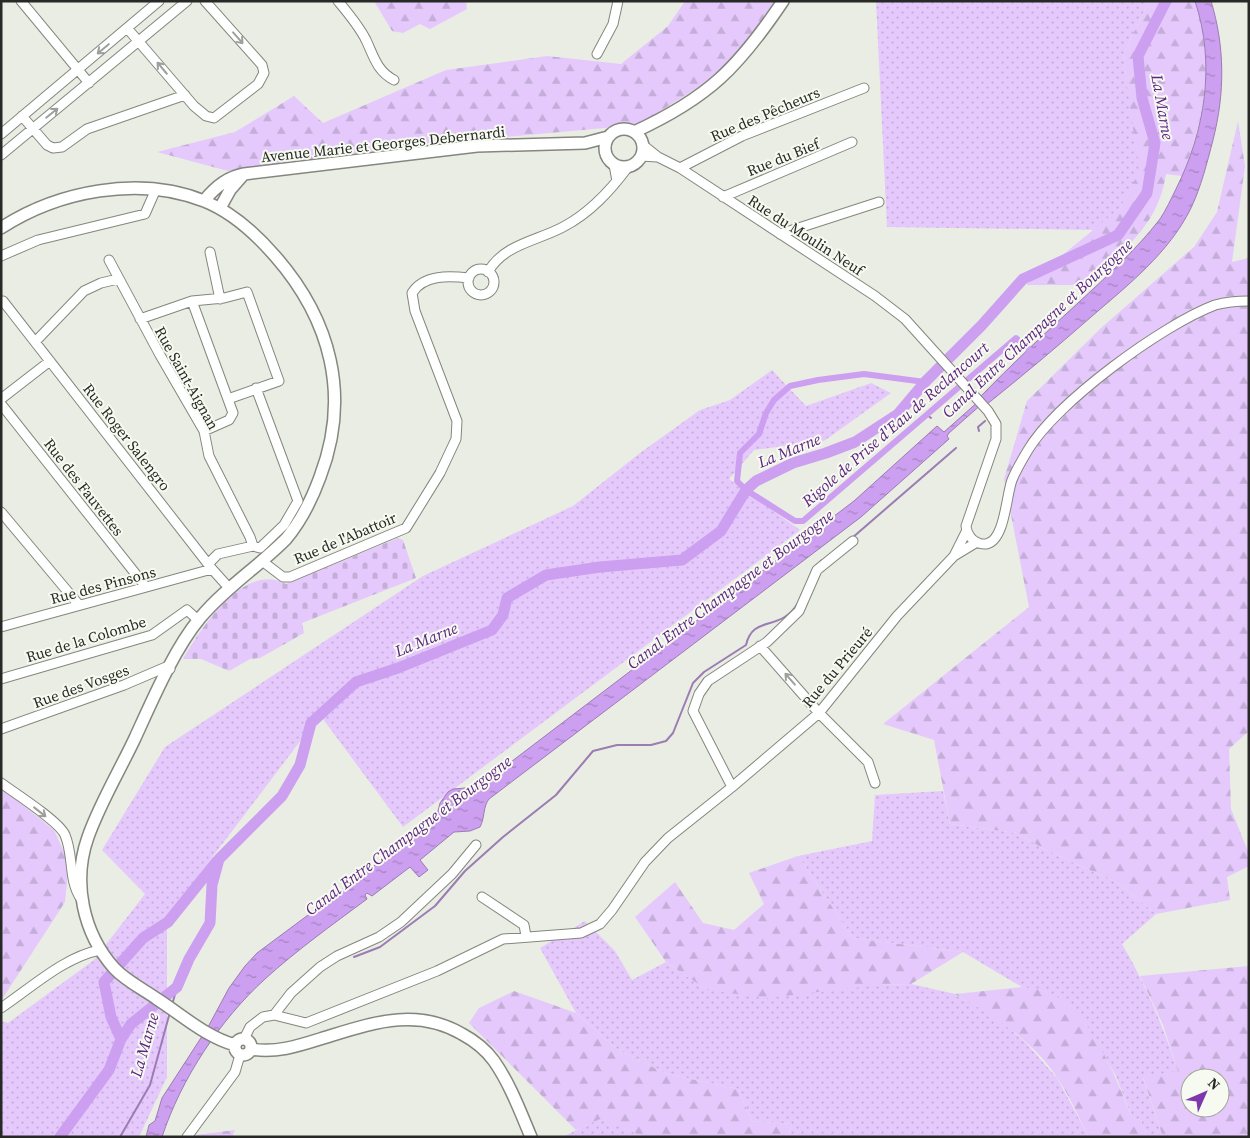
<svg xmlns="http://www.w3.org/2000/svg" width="1250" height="1138" viewBox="0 0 1250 1138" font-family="'Source Serif 4',serif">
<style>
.grass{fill:url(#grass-dots)}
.forest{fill:url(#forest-firs);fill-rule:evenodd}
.cemetery{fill:url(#cemetery-stones)}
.water{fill:url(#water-ripples);stroke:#9b7cb3}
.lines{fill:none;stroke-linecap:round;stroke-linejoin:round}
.stream{stroke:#9b7cb3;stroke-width:2}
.canal{stroke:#cc9ff0;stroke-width:6}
.river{stroke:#cc9ff0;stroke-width:11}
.minor-casing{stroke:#83877d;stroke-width:11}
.major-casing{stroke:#83877d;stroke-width:14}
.minor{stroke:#fff;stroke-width:9}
.major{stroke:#fff;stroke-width:11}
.oneway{stroke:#9e9f9d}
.labels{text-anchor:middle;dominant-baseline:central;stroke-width:4;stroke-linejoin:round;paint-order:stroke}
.street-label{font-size:15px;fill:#282926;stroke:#f6faf0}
.water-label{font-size:16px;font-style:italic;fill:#5d2482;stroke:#f6faf0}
</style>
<defs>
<pattern id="grass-dots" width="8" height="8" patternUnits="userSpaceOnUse" patternTransform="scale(1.25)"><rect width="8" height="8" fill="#e5c9fc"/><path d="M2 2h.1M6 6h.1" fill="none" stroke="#c4add8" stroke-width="1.8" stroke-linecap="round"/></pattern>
<pattern id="forest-firs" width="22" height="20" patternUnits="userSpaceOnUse" patternTransform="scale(1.25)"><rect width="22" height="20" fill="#e5c9fc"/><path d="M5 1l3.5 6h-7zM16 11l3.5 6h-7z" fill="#c4add8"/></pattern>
<pattern id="cemetery-stones" width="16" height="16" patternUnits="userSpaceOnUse" patternTransform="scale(1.25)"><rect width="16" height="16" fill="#e5c9fc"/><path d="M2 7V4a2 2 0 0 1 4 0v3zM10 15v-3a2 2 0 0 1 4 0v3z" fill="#c4add8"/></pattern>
<pattern id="water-ripples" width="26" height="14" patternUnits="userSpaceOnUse" patternTransform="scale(1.25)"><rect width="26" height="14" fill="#cc9ff0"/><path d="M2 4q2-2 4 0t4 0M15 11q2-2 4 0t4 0" fill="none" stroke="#a682c2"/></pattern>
</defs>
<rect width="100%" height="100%" fill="#e9ede3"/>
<path class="grass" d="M876 1H1149L1123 55 1140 172 1120 208 1094 230 887 227Z
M772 370 806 406 871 383 891 393 824 441 754 450 729 479 800 530 403 827 320 715 167 917V1077L139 1137H1V1021L8 1023 94 960 145 894 102 850 165 747 423 576 573 506 640 453 700 410 730 400Z
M943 791 950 824 1017 833 1044 849 1118 883 1156 914 1122 944C1146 985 1163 1026 1178 1071L1143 1078 1163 1137H1146L1141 1120 1132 1118 1116 1076 1086 1025 1066 1005 1045 991 1022 987 963 952 853 938 798 856 872 841 875 795Z
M585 921 615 951 632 980 666 962 707 990 911 984 955 994 996 1017 1026 1043 1057 1078 1089 1137H788L792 1124 752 1121 738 1089 667 1074 618 1050 576 1013 540 948Z
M600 1118 645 1137H563Z"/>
<path class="forest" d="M374 1H466L467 9 430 29 420 24 403 33 392 31Z
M685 1H777L721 73 638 125 415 145 228 171 157 152 235 132 294 96 323 123 446 70 547 56 621 64 668 26Z
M1149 1H1195C1215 60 1205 119 1182 176L1166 174C1158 227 1122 251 1085 285H1026L1120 208 1139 172 1123 55Z
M1238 121 1245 166 1232 262 1249 258V731L1229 749 1231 809 1249 854V866L1227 877 1230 900 1156 914 1118 883 1044 849 1017 833 950 824 934 740 883 724 1029 607 1004 479 1027 401 1101 328 1194 247 1217 212Z
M1 788 54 830 69 863 65 902 1 1001Z
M798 856 853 938 963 952 911 984 878 985 767 998 707 990 666 962 635 917 675 882 703 923 734 930 764 904 749 873Z
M1249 966V1137H1163L1143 1077 1178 1071 1163 1025 1140 976ZM1190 1078H1220V1108H1190Z
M1022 987C1029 988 1038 989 1045 991 1089 1007 1116 1077 1132 1118L1141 1120 1146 1137H1089C1079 1118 1070 1097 1058 1079 1034 1041 992 1015 955 994Z
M514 991 576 1013 618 1050 667 1074 738 1089 752 1121 792 1124 788 1137H645L600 1119 576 1130 469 1023 479 1008Z
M235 1130 232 1137H195L196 1135Z"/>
<path class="cemetery" d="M398 538 403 540 416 578 302 623 304 633 260 658 250 659 229 671 201 659H183C201 628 244 561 286 584Z"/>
<path class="water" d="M1195 1H1211C1225 47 1225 93 1213 140 1207 163 1201 187 1191 208 1169 253 1128 285 1091 317 1057 347 1022 376 986 405L983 403 949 433 947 436 949 439 861 517 489 799C483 806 485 818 480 827L470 831 454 832 420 860 428 870 419 877 410 867 372 896 367 893 365 895 367 899C332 925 297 950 265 979 220 1020 181 1079 162 1137H146L149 1125 155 1121 162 1098 208 1027 229 988 245 966 257 953 425 828 437 815 440 803 448 792 453 789 478 787 854 501 937 426 944 432 980 400 979 398C1011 365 1044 334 1078 303 1107 276 1136 250 1160 219 1166 210 1171 199 1176 189 1205 131 1216 64 1195 1Z"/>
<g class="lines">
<path class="stream" d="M926 414 931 418
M979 431 978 427 985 421
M852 538 956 448
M813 569 822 560
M354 957 380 947 435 906 465 871 503 837 556 795 593 751 617 745H651L666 741 673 733 693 683 704 672 746 645C753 614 780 633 798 603
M172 1005 177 987
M120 1137 150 1085 170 1012"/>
<path class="canal" d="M925 382 864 374 818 380 790 386 774 400 766 413 759 434 740 453 737 481 746 490 795 521H803L1016 338 1033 353"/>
<path class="river" d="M121 1039 111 1017 104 982 143 938 168 922 217 861
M60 1137 109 1070 121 1039 131 1024 177 987 189 959 210 923 212 885 219 859 282 796 300 765 311 723 356 682 398 668 492 630 503 615 507 598 546 575 600 567 682 560 721 531 746 490 756 481 793 463 826 453 855 442 898 414 925 382 982 325 1023 279 1118 235 1147 193 1155 143 1142 98 1138 56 1166 1"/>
<defs>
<path id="minor" d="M21 1 89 83
M338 1C348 13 359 26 366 40 374 57 377 71 394 80
M127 28 194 106 206 116 214 118 258 84 264 73 262 65 205 1
M597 54 613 24 618 1
M22 116 47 145 53 148 62 147 87 129 185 95
M1 134 159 1
M643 145 658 157 680 168 875 296 905 319 988 411 996 424V439L966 526C967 536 975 545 986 544 1005 541 1006 496 1012 480 1016 470 1022 460 1028 450 1057 402 1162 325 1215 305 1226 302 1237 301 1249 301
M1 155 187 1
M641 156 657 157
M614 165 617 181
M680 168 742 136 864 88
M723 197 852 142
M780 234 879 202
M210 252 220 299
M1 256 38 240 145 214 156 189
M109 260 160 355 204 431 209 456 250 537 253 546 218 554 208 564
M468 282a13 13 0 1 1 26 0a13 13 0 1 1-26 0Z
M488 272C504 244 537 241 563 227 590 213 610 191 628 167
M3 301 212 569 230 589
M192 301 233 413 229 420 204 431
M140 319 192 301 224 298 247 292 279 381 228 399
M35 342 84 291 101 283 118 279
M1 399 50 361
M1 404 146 587
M1 512 79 605
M253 546 260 548 284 525 298 501 256 388
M954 556 977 542
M262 561 283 577H290L406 528 440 473 456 439 457 421 415 311 412 293C424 274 450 276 469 278
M1 627 212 569
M760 646 819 713 868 762 875 783
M1 679 152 635 187 610 198 620
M1 729 124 685 166 667 170 669
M1 783C15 793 60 822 65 835 74 856 68 880 81 899
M732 787 693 711 699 694 708 681 767 642 799 611 817 570 853 541
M482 897 524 925 526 936
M1 1008C31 988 64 957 100 950
M274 1015 291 993 320 967 337 956 379 937 401 922 452 874 476 845
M244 1039 250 1027 263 1017 274 1015 306 1023 437 971 503 939 581 933 600 924 612 910 645 862 668 838 732 787 819 713 897 616 954 556 966 532
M187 1137 235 1072 240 1055"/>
<path id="major" d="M605 148a19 19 0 1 1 38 0a19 19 0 1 1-38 0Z
M634 132C708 98 738 68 783 1
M204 201C215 187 227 177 244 174L477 146 585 143 608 137
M220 208 230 190 244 174
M1 228C58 191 139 175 204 201 232 212 255 233 275 256 331 320 351 396 320 477 312 499 301 521 286 539 258 567 225 588 200 618 174 649 152 701 135 738 120 770 100 803 88 837 72 882 83 933 114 968 126 981 143 989 157 999 182 1015 206 1037 235 1045
M235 1047a8 8 0 1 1 16 0a8 8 0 1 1-16 0Z
M251 1049C280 1054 306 1043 333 1035 378 1021 419 1009 462 1034 475 1041 486 1050 494 1061 510 1084 520 1111 531 1137"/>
</defs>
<use href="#minor" class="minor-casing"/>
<use href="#major" class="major-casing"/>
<use href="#minor" class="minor"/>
<use href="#major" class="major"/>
</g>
<defs><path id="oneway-shaft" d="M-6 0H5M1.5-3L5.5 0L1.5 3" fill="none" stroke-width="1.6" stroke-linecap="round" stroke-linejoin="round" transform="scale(1.25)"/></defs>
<g class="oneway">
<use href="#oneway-shaft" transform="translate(238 38) rotate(49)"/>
<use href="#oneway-shaft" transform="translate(103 49) rotate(140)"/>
<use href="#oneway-shaft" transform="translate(162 68) rotate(-130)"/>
<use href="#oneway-shaft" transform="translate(52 113) rotate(-39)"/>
<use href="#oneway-shaft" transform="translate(790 679) rotate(-131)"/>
<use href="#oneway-shaft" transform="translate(40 812) rotate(38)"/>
</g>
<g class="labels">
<g class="street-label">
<text transform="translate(765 114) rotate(-23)">Rue des Pêcheurs</text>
<text transform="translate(383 144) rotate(-6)">Avenue Marie et Georges Debernardi</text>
<text transform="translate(783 157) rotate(-22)">Rue du Bief</text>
<text transform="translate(806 235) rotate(33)">Rue du Moulin Neuf</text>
<text transform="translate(187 378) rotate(61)">Rue Saint-Aignan</text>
<text transform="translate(127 437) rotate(52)">Rue Roger Salengro</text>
<text transform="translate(84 487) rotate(52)">Rue des Fauvettes</text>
<text transform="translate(345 538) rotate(-23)">Rue de l'Abattoir</text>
<text transform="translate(103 585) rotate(-15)">Rue des Pinsons</text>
<text transform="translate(86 639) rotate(-17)">Rue de la Colombe</text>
<text transform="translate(837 667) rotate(-50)">Rue du Prieuré</text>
<text transform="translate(81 686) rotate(-20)">Rue des Vosges</text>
</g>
<g class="water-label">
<text transform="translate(1163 107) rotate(80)">La Marne</text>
<text transform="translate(1037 328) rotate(-43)">Canal Entre Champagne et Bourgogne</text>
<text transform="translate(895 424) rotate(-41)">Rigole de Prise d'Eau de Reclancourt</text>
<text transform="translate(789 450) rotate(-22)">La Marne</text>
<text transform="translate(730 589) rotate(-37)">Canal Entre Champagne et Bourgogne</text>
<text transform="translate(426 639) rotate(-22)">La Marne</text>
<text transform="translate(408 835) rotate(-37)">Canal Entre Champagne et Bourgogne</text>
<text transform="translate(144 1045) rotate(-74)">La Marne</text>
</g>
</g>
<rect width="1250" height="1138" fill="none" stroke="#282926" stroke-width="5"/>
<g transform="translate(1205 1093) rotate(45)"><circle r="24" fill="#f6faf0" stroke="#a4a69f"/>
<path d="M0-4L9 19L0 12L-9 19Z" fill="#7e38ac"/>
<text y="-8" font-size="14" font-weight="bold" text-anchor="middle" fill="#282926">N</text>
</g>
</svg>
